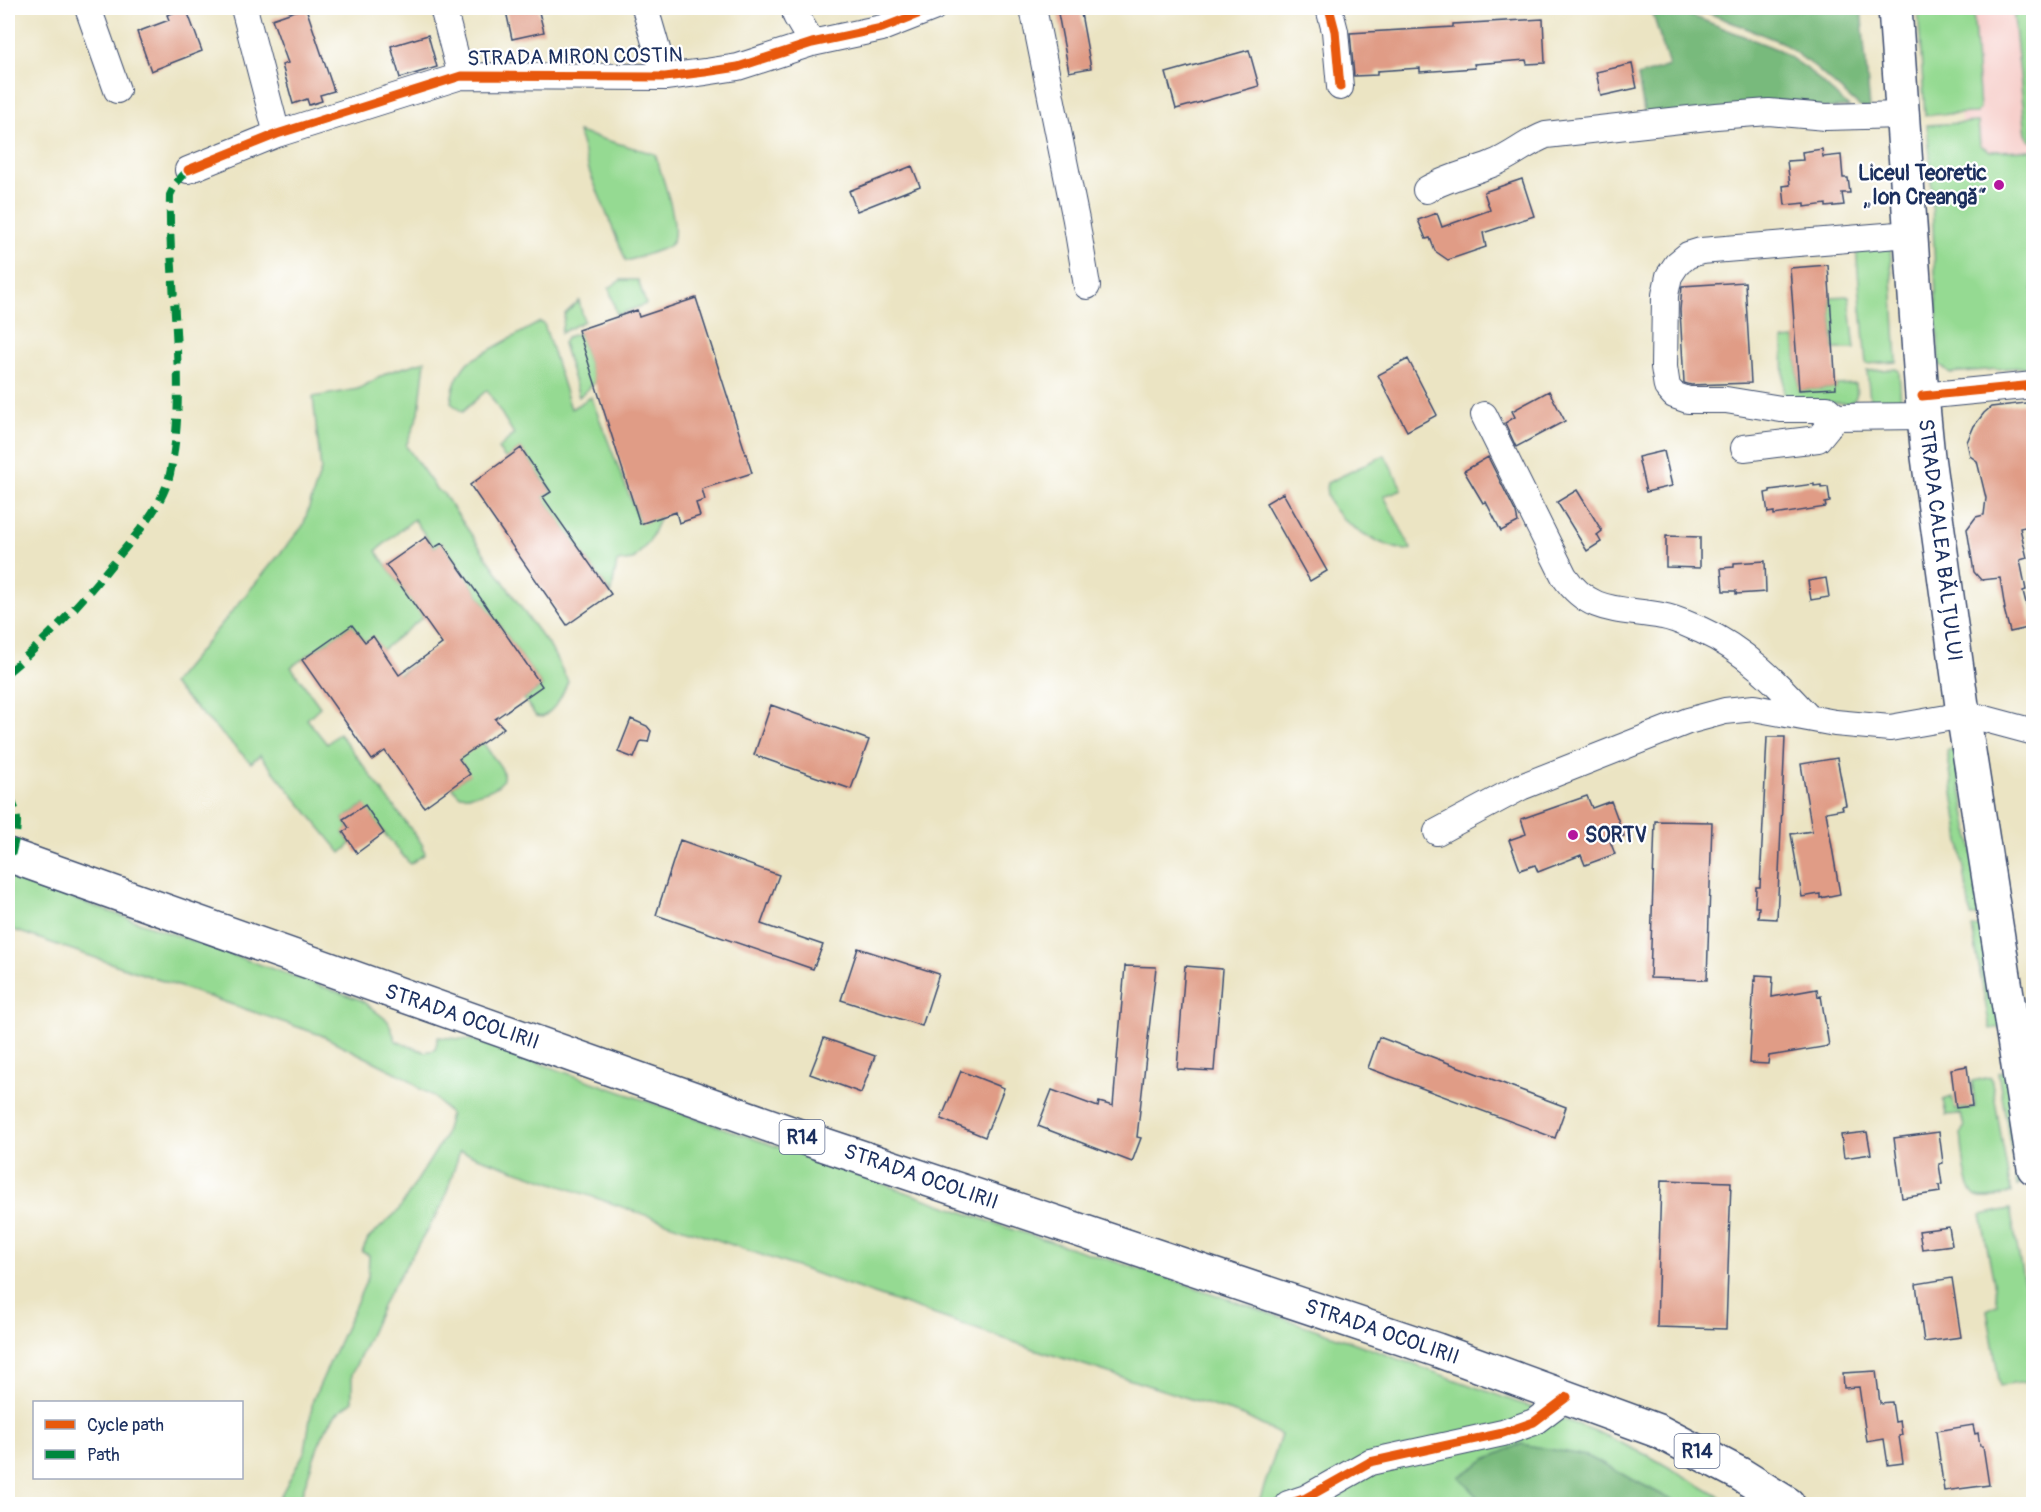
<svg xmlns="http://www.w3.org/2000/svg" width="2041" height="1512" viewBox="0 0 2041 1512" font-family="Pangolin,sans-serif">
<style>
.built{fill:#f7d0cc}
.green{fill:#95da92;stroke:#588478;stroke-width:1.5}
.forest{fill:#78ba7c;stroke:#4a746d;stroke-width:1.5}
.building{fill:#e09c86}
.lines{fill:none;stroke-linecap:round;stroke-linejoin:round}
.minor-casing{stroke:#3a4a6d;stroke-width:28}
.major-casing{stroke:#3a4a6d;stroke-width:36}
.minor{stroke:#fff;stroke-width:26}
.major{stroke:#fff;stroke-width:33}
.quiet{stroke:#00873e;stroke-width:8;stroke-dasharray:15 8;stroke-linecap:butt}
.cycleway-casing{stroke:#fff;stroke-width:13}
.cycleway{stroke:#e8590c;stroke-width:9}
.poi-dot{fill:#b5179e;stroke:#fff;stroke-width:2}
.labels{text-anchor:middle;dominant-baseline:central;stroke-width:4.5;stroke-linejoin:round;paint-order:stroke}
.shield{fill:#fff;stroke:#5f6d8e;stroke-width:1.5}
.shield-label{font-size:20px;font-weight:bold;fill:#1b2f5e}
.street-label{font-size:21px;fill:#1b2f5e;stroke:#fff}
.poi-label{font-size:21px;font-weight:bold;fill:#1b2f5e;stroke:#fff;text-anchor:end}
</style>
<rect width="100%" height="100%" fill="#fff"/>
<filter id="ink" filterUnits="userSpaceOnUse"><feTurbulence type="fractalNoise" baseFrequency=".0167" numOctaves="2"/><feDisplacementMap in="SourceGraphic" scale="12" xChannelSelector="R" yChannelSelector="G"/><feConvolveMatrix kernelMatrix="1 2 1 2 8 2 1 2 1" color-interpolation-filters="sRGB"/></filter>
<filter id="wash" filterUnits="userSpaceOnUse"><feTurbulence type="fractalNoise" baseFrequency=".008" numOctaves="4" result="noise"/><feDisplacementMap in="SourceGraphic" scale="24" xChannelSelector="R" yChannelSelector="G"/><feGaussianBlur stdDeviation="1.35" result="paint"/><feColorMatrix in="noise" values="0 0 0 0 0 0 0 0 0 0 0 0 0 0 0 0 0 1.4 0 .05"/><feComposite in="paint" operator="in"/></filter>
<g filter="url(#wash)">
<rect width="100%" height="100%" fill="#ebe4c3"/>
<path class="built" d="M1954 8H2033V362L1976 366Z"/>
<path class="green" d="M1918 8H1973L1980 109 1976 113 1925 115Z
M2013 8H2033V142L2029 140 2026 134Z
M1978 122 1980 145 1990 151 2033 150V366L1950 373 1939 364 1930 156 1927 125Z
M578 132 655 154C660 171 684 233 670 245 664 250 635 258 626 261L590 173Z
M1890 246 1897 362 1866 364 1856 248Z
M621 280H638L646 304 617 315 609 288Z
M1849 296 1855 349H1834L1830 297Z
M579 301 584 321 561 333 565 314Z
M540 322 544 324 571 409 591 397 640 523 660 517 649 542 633 560 617 562 611 594 543 497 551 491 521 448 506 459 498 449 514 434 487 390 462 412 451 403C453 386 457 375 468 362Z
M579 333 595 382 579 397 563 343 567 337Z
M1795 339 1799 390 1836 388V385L1856 384C1857 392 1858 399 1850 403L1792 402 1784 396 1783 340Z
M425 361 419 413 406 446 437 490 443 493 531 622 550 647 568 681C562 696 556 709 542 717L536 716 524 699 542 686 442 543 434 548 414 519 376 551 423 617 382 650 373 637 365 642 352 625 291 667 320 707 307 719 327 744 339 733 422 844 425 854 410 864 384 833 364 805 343 819 349 828 343 833 351 844 341 853 260 755 251 763 172 684 303 526 321 470 313 397 358 389 389 372Z
M1896 369 1899 371 1901 404C1890 405 1879 408 1870 400L1867 371Z
M1385 455 1402 489 1384 496 1411 549 1406 551C1396 548 1384 545 1375 540 1355 530 1321 508 1327 483Z
M419 661C444 692 471 723 493 757 496 761 502 767 503 773 507 790 470 797 459 795L452 787 469 774 399 674Z
M1954 749 1984 916H1971L1970 912 1947 750Z
M8 876 361 1000 388 1021 396 1041 425 1052 435 1050 438 1037 473 1040 1014 1230 1168 1278 1352 1342 1593 1430 1651 1457 1732 1504H1249L1260 1499 1281 1435 1244 1416 1034 1349 460 1151 443 1204 385 1300 352 1374V1402C346 1406 338 1411 334 1417 315 1443 310 1475 298 1504H276L305 1451 313 1400 368 1277 369 1255 362 1252 368 1239 398 1211 444 1138 450 1114 433 1096 420 1089 407 1078 321 1035 8 928Z
M1985 925 2002 1027 1990 1029 1972 927Z
M2008 1071 2026 1178 2017 1186 1998 1072Z
M1991 1077 2011 1193C2002 1195 1986 1201 1977 1197 1964 1192 1963 1147 1961 1134L1964 1126 1961 1114 1946 1115 1943 1100 1952 1097 1955 1110 1975 1107 1972 1081Z
M2010 1209 2033 1331V1381L2000 1386 1987 1310 1998 1304 1981 1215Z"/>
<path class="forest" d="M1651 8H1672L1779 50 1806 68 1849 107 1645 117 1638 76 1669 66Z
M1696 8H1861L1870 109 1860 107 1812 65 1781 42Z
M1521 1444 1587 1456 1680 1504H1485L1459 1477 1486 1459Z"/>
<g id="blocks">
<path class="building" d="M186 8 202 51 151 71 137 32 169 20 167 15Z
M304 8H306L334 91 320 95 322 101 309 105 307 99 293 104 282 65 288 63 272 19Z
M519 8H538L544 32 512 39 506 11Z
M1057 8H1080L1091 68 1069 72Z
M1543 19 1545 63 1527 64 1526 60 1474 64 1475 68 1420 72V68L1377 71V75L1354 76 1350 33 1453 27V24Z
M428 35 437 67 400 78 391 46Z
M1249 50 1259 86 1176 109 1166 73Z
M1632 64 1637 88 1601 96 1596 72Z
M1822 149 1823 157 1841 155 1843 178H1848L1850 193H1842L1844 205 1826 207V204L1805 207V203L1785 205 1783 186 1790 185 1787 161 1803 160 1802 152Z
M912 166 920 186 857 211 849 191Z
M1522 179 1534 216 1483 233 1486 247 1448 260 1435 251 1430 238 1426 239 1418 220 1437 213 1442 227 1490 210 1484 192Z
M1828 265 1836 388 1799 390 1790 268Z
M1745 282 1751 383 1691 385 1684 383 1680 310 1682 286Z
M696 298 752 473 702 489 705 500 696 503 700 516 679 523 676 512 640 524 578 330 637 310 639 317Z
M1408 359 1437 415 1407 431 1378 375Z
M1549 391 1565 421 1516 447 1505 423 1515 417 1512 411Z
M2034 402V525L2020 528 2027 558 2020 560 2026 590 2023 591 2032 627 2010 632 2004 609H2005L2000 578 1981 580 1974 572 1967 529 1976 517 1984 515 1986 498 1977 461 1970 456 1967 442 1974 426 1984 413 1991 407Z
M521 448 551 492 543 497 611 594 567 625 470 485Z
M1664 451 1672 486 1646 492 1638 457Z
M1488 457 1516 513 1518 522 1501 531 1486 502 1483 503 1464 471Z
M1814 484V486L1821 485V488L1828 487 1830 502 1825 503 1826 507 1774 515V512L1768 513 1765 493 1770 492V490Z
M1577 490 1602 531 1597 535 1601 542 1587 551 1557 502Z
M1283 493 1327 571 1310 581 1266 503Z
M1666 536 1700 537V568L1666 567Z
M426 537 434 548 442 543 542 686 495 719 504 728 459 759 470 774 424 807 385 751 372 760 302 660 352 625 365 642 373 636 399 675 442 644 386 565Z
M1765 561 1766 592 1736 594V591H1723L1721 568 1734 567V563Z
M1826 578 1829 597 1811 600 1808 581Z
M771 705 869 740 851 789 754 755Z
M631 719 647 726 651 731 648 742 641 741 634 758 618 752Z
M1767 737H1785L1777 919 1758 918 1759 907H1755L1756 887H1760Z
M1837 758 1846 805 1842 806 1843 809 1826 812 1840 894 1820 898V894L1802 897 1791 834 1812 831 1801 764Z
M1587 796 1592 808 1611 801 1624 836 1610 841 1615 854 1585 865 1581 855 1538 872 1535 865 1520 870 1509 840 1526 834 1521 819Z
M365 805 384 833 357 853 343 832 349 828 343 819Z
M1655 821 1712 822 1707 980 1650 978Z
M680 840 779 875 761 924 823 945 813 969 656 915Z
M858 948 939 974 922 1026 841 1000Z
M1125 966 1156 967 1137 1137 1141 1138 1132 1162 1038 1126 1052 1090 1098 1107 1099 1102 1113 1106Z
M1185 966 1222 969 1214 1071 1177 1069Z
M1756 975 1773 976 1772 997 1817 989 1818 997 1821 996 1829 1046 1769 1056 1768 1064 1749 1063 1754 980 1756 981Z
M1379 1037 1566 1107 1555 1138 1368 1068Z
M824 1038 875 1056 861 1093 810 1074Z
M1967 1066 1972 1106 1956 1108 1951 1069Z
M961 1071 1004 1088 985 1137 941 1119Z
M1867 1132 1871 1154 1844 1158 1841 1135Z
M1939 1132 1943 1163 1939 1164 1942 1184 1939 1185 1940 1192 1902 1198 1894 1138Z
M1661 1180 1731 1182 1726 1329 1657 1327Z
M1949 1227 1952 1245 1922 1249 1919 1231Z
M1952 1278 1961 1337 1924 1342 1916 1284Z
M1876 1371 1880 1403 1892 1402 1895 1422 1900 1421 1902 1435 1899 1436 1903 1463 1888 1465 1884 1439 1867 1442 1859 1387 1844 1388 1843 1373Z
M1973 1425 1975 1434 1978 1433 1980 1446H1983L1989 1485 1944 1491 1936 1431Z"/>
</g>
</g>
<g filter="url(#ink)">
<use href="#blocks" fill-opacity="0" stroke="#3a4a6d" stroke-width="1.5"/>
<g class="lines">
<defs>
<path id="minor" d="M88 8 117 90
M244 8 277 134
M443 8 461 76
M645 8 665 77
M795 8 796 16 812 43
M1033 8 1076 220 1087 286
M1329 8 1335 31 1340 87
M188 170 277 134 461 76 665 77 705 72 738 67 812 43 882 28 933 8
M1426 190C1446 178 1470 173 1492 164 1511 157 1527 142 1546 135L1716 116 1769 112 1826 117 1902 115
M1910 234 1701 251 1688 255 1677 264 1669 276 1665 295 1664 367 1667 387 1674 395 1688 400H1726L1781 409H1827L1836 417 1923 416
M1922 396 2034 385
M1484 415 1564 576C1590 615 1621 608 1662 616 1675 618 1689 625 1701 630 1744 649 1778 684 1808 717
M1744 448 1818 439 1836 417
M1437 832 1521 787 1688 721 1725 711 1754 708 1835 723 1890 728 1947 718 1963 713 2034 732
M1288 1504 1306 1498 1370 1462 1503 1433 1534 1422 1567 1397"/>
<path id="major" d="M1895 8 1922 396 1928 457 1963 713 2034 1168
M8 855 819 1143 1437 1350 1658 1431 1740 1474 1788 1504"/>
</defs>
<use href="#minor" class="minor-casing"/>
<use href="#major" class="major-casing"/>
<use href="#minor" class="minor"/>
<use href="#major" class="major"/>
<path class="quiet" d="M8 672C49 638 84 599 118 557 139 531 165 503 171 469 188 382 168 284 170 195L176 183 188 170
M8 796C23 815 16 834 11 856"/>
<defs>
<path id="cycleway" d="M1329 8 1335 31 1340 87
M188 170 277 134 461 76 665 77 705 72 738 67 812 43 882 28 933 8
M1922 396 2034 385
M1288 1504 1306 1498 1370 1462 1503 1433 1534 1422 1567 1397"/>
</defs>
<use href="#cycleway" class="cycleway-casing"/>
<use href="#cycleway" class="cycleway"/>
</g>
</g>
<g class="poi-dot">
<circle cx="1999" cy="185" r="6"/>
<circle cx="1573" cy="835" r="6"/>
</g>
<g class="labels">
<g class="shield">
<rect x="779.5" y="1120" width="45" height="34" rx="4.5"/>
<rect x="1674.5" y="1434" width="45" height="34" rx="4.5"/>
</g>
<g class="shield-label">
<text x="802" y="1137">R14</text>
<text x="1697" y="1451">R14</text>
</g>
<g class="street-label">
<text transform="translate(575 57) rotate(-1)">STRADA MIRON COSTIN</text>
<text transform="translate(1940 540) rotate(83)">STRADA CALEA BĂLȚULUI</text>
<text transform="translate(462 1017) rotate(19)">STRADA OCOLIRII</text>
<text transform="translate(921 1177) rotate(19)">STRADA OCOLIRII</text>
<text transform="translate(1382 1332) rotate(19)">STRADA OCOLIRII</text>
</g>
<g class="poi-label">
<text x="1987" y="173">Liceul Teoretic<tspan x="1987" dy="24">„Ion Creangă“</tspan></text>
<text x="1585" y="835" text-anchor="start">SORTV</text>
</g>
</g>
<rect width="2041" height="1512" fill="none" stroke="#fff" stroke-width="30"/>
<rect x="33" y="1401" width="210" height="78" fill="#ffffff" stroke="#a4acbf" stroke-width="1.5"/>
<rect x="45" y="1420" width="30" height="9" fill="#e8590c" stroke="#a4acbf" stroke-width="1.5"/>
<text x="87" y="1431" font-size="18" fill="#1b2f5e">Cycle path</text>
<rect x="45" y="1450" width="30" height="9" fill="#00873e" stroke="#a4acbf" stroke-width="1.5"/>
<text x="87" y="1461" font-size="18" fill="#1b2f5e">Path</text>
</svg>
